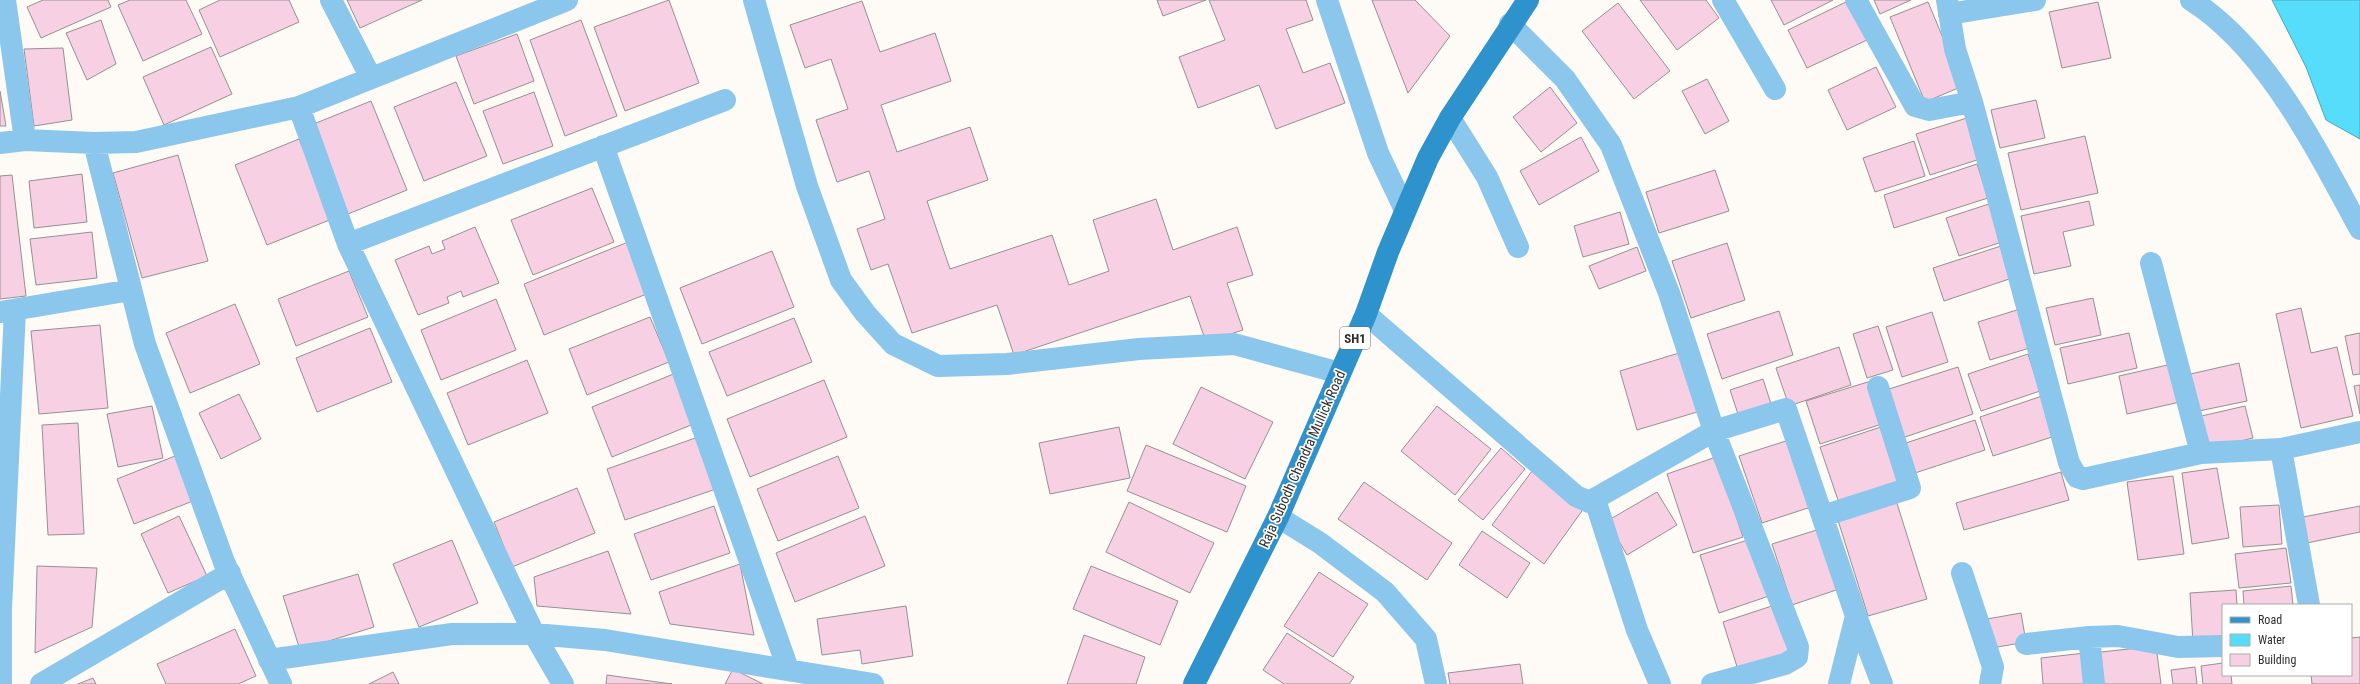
<svg xmlns="http://www.w3.org/2000/svg" width="2360" height="684" viewBox="0 0 2360 684" font-family="'Roboto Condensed',sans-serif">
<style>
.water{fill:#56ddfc;stroke:#4ba8bd}
.building{fill:#f7d1e3;stroke:#988f93}
.lines{fill:none;stroke-linecap:round;stroke-linejoin:round}
.minor{stroke:#8bc6ed;stroke-width:22}
.major{stroke:#2e93cc;stroke-width:22}
.labels{text-anchor:middle;dominant-baseline:central;stroke-width:3.5;stroke-linejoin:round;paint-order:stroke}
.shield{fill:#fff;stroke:#6e6d6b;stroke-width:1}
.shield-label{font-size:13px;font-weight:bold;fill:#302e2b}
.street-label{font-size:14px;fill:#302e2b;stroke:#fff}
</style>
<rect width="100%" height="100%" fill="#fefbf6"/>
<path class="water" d="M2272 0H2360V139L2326 120 2306 67Z"/>
<path class="building" d="M43 0H108L111 7 41 38 27 7Z
M130 0H186L202 34 143 61 118 5Z
M220 0H289L299 22 220 57 199 10Z
M347 0H422L360 28Z
M669 0 699 83 625 111 594 27Z
M1157 0H1206L1163 16Z
M1209 0H1306L1313 20 1286 29 1303 73 1330 63 1345 103 1276 129 1259 85 1198 108 1179 57 1225 40Z
M1372 0H1415L1450 36 1408 93Z
M1640 0H1706L1719 18 1677 50Z
M1771 0H1833L1784 25Z
M1874 0H1911L1880 14Z
M862 1 880 52 935 33 951 81 881 105 897 152 970 127 988 180 927 201 950 269 1052 235 1069 285 1109 271 1093 220 1156 199 1173 250 1237 227 1253 275 1227 283 1243 330 1206 342 1190 296 1014 355 997 305 912 333 888 264 871 270 857 229 885 219 869 171 837 182 816 120 848 109 831 59 805 68 790 25Z
M1848 1 1867 40 1807 68 1788 30Z
M1928 2 1963 86 1925 102 1890 17Z
M2098 2 2111 58 2062 68 2049 12Z
M1618 3 1670 71 1634 99 1582 31Z
M101 20 116 64 87 80 66 33Z
M581 20 617 116 565 136 530 40Z
M517 34 534 81 474 104 456 56Z
M211 47 232 94 164 125 143 77Z
M63 48 72 120 34 126 24 49Z
M1876 67 1896 107 1847 130 1828 90Z
M1707 79 1729 121 1705 134 1682 91Z
M456 82 487 156 424 181 394 107Z
M1550 87 1577 123 1541 152 1513 117Z
M0 91 6 126H0Z
M534 92 553 146 503 164 483 111Z
M2036 100 2045 138 2000 148 1991 110Z
M371 101 407 190 348 214 311 125Z
M1967 118 1980 159 1930 175 1916 134Z
M2085 136 2098 193 2021 210 2008 153Z
M1581 137 1599 171 1539 205 1520 171Z
M299 139 332 219 267 245 235 165Z
M1914 141 1925 176 1875 192 1863 158Z
M178 155 208 261 142 278 113 173Z
M1977 164 1988 198 1894 228 1884 195Z
M1715 170 1729 211 1659 233 1646 192Z
M82 174 87 222 34 228 29 181Z
M12 175 26 296 0 299V176Z
M592 188 614 242 533 275 511 220Z
M2089 201 2094 225 2063 232 2071 266 2034 274 2021 216Z
M1995 202 2008 240 1959 256 1946 218Z
M1620 212 1629 244 1583 257 1574 226Z
M475 227 499 283 463 297 461 291 447 297 449 303 418 315 395 260 429 246 432 254 445 249 442 241Z
M92 232 97 278 36 285 30 239Z
M628 242 649 293 544 335 524 284Z
M1727 243 1745 300 1691 318 1672 261Z
M2001 246 2012 278 1944 301 1933 268Z
M1637 247 1646 271 1599 289 1589 266Z
M772 251 794 307 702 344 680 288Z
M349 271 368 317 296 346 278 299Z
M2093 298 2101 335 2055 345 2046 308Z
M496 299 516 350 441 380 421 330Z
M235 304 260 364 190 393 166 333Z
M2301 308 2311 353 2337 347 2353 416 2301 428 2276 314Z
M2020 309 2033 347 1990 360 1978 322Z
M1779 311 1793 355 1722 379 1707 334Z
M1932 312 1948 362 1902 377 1886 327Z
M650 317 669 362 587 395 569 349Z
M794 318 812 362 727 396 709 352Z
M100 325 108 408 39 414 31 331Z
M1878 326 1893 370 1867 378 1853 334Z
M370 328 392 382 317 412 296 358Z
M2129 333 2137 368 2068 384 2060 348Z
M2360 333V374L2353 375 2345 336Z
M1839 347 1851 385 1789 406 1776 368Z
M1679 353 1697 412 1637 430 1620 371Z
M2028 354 2040 391 1981 411 1968 374Z
M527 360 548 413 468 445 447 393Z
M2239 363 2247 401 2194 412 2186 375Z
M2172 364 2180 402 2127 414 2119 376Z
M1958 367 1973 414 1902 438 1886 390Z
M676 373 696 423 612 457 592 407Z
M1763 379 1772 407 1739 417 1730 390Z
M824 380 847 437 750 477 727 419Z
M1871 381 1885 423 1820 444 1806 401Z
M2360 385V414L2354 386Z
M1201 387 1273 422 1245 479 1173 444Z
M239 394 261 439 221 459 199 413Z
M2042 396 2055 436 1993 456 1980 417Z
M152 406 163 458 118 467 107 414Z
M1437 406 1491 449 1455 495 1401 451Z
M2245 406 2253 438 2203 450 2197 417Z
M1975 420 1985 450 1909 475 1900 445Z
M78 423 84 534 48 535 42 425Z
M1884 426 1903 485 1840 506 1820 447Z
M1119 427 1130 478 1050 494 1039 443Z
M701 436 719 488 625 520 607 469Z
M1789 440 1811 507 1762 523 1739 456Z
M1146 445 1246 486 1227 532 1127 491Z
M1501 448 1525 469 1483 520 1458 500Z
M175 456 193 501 134 524 117 479Z
M838 456 859 508 778 541 757 489Z
M1716 457 1743 537 1693 553 1667 474Z
M2217 468 2229 538 2192 544 2182 473Z
M1532 471 1584 508 1544 564 1492 525Z
M2061 472 2069 500 1964 530 1956 503Z
M2173 476 2184 554 2138 560 2127 482Z
M1364 482 1452 543 1427 580 1338 519Z
M577 488 595 533 512 567 494 522Z
M1657 492 1677 525 1627 555 1607 521Z
M1895 497 1927 599 1868 616 1836 514Z
M1129 502 1214 543 1190 593 1106 552Z
M2279 505 2282 544 2243 547 2240 507Z
M714 506 730 553 651 580 634 534Z
M2360 506V532L2302 544 2298 518Z
M179 516 207 576 168 593 141 534Z
M865 516 885 566 795 602 776 553Z
M1823 528 1842 588 1792 605 1772 544Z
M1482 531 1530 563 1507 598 1459 565Z
M1751 539 1769 596 1719 613 1700 555Z
M452 540 478 603 419 627 393 564Z
M2286 548 2291 583 2239 588 2235 554Z
M608 551 631 614 537 606 534 577Z
M740 564 754 635 670 624 659 592Z
M37 566 97 568 92 627 35 653Z
M1091 566 1178 601 1160 645 1073 609Z
M1319 572 1368 604 1333 657 1284 626Z
M358 574 374 627 300 650 283 596Z
M2291 586 2293 605H2244L2243 591Z
M2236 590 2237 605H2223V642L2193 643 2190 593Z
M1778 604 1794 652 1738 670 1723 622Z
M906 606 913 656 862 664 860 650 822 655 817 619Z
M2021 613 2026 642 1992 648 1987 619Z
M235 629 256 676 238 684H166L157 664Z
M1287 633 1354 677 1349 684H1284L1263 670Z
M1084 635 1145 657 1136 684H1067Z
M2360 637V684H2312L2311 675H2351V638Z
M2156 646 2161 684H2096L2092 653Z
M2085 653 2087 684H2043L2041 658Z
M2223 663V675H2231L2232 684H2203L2201 666Z
M1520 664 1523 684H1450L1448 673Z
M2195 667 2197 684H2173L2171 670Z
M733 669 763 684H725Z
M393 672 399 684H369Z
M607 675 672 684H606Z
M93 678 96 684H78Z"/>
<g class="lines">
<path class="minor" d="M5 0 25 140
M331 0 371 78
M754 0 807 186 841 280 865 313 893 344 938 366 1007 364 1139 349 1234 344 1340 373
M1327 0 1378 153 1405 210
M1723 0 1775 89
M1856 0 1915 106 1929 110 1972 102 2069 463 2077 477 2083 479 2201 453 2281 449 2360 432
M1947 0 1955 49 1972 102
M2191 0C2268 49 2317 151 2360 229
M1949 14 2035 0
M299 107 348 244 534 634 563 684
M1450 118 1487 177 1518 247
M0 143 25 140 94 143 145 344 224 562 281 684
M94 143 136 142 299 107 567 0
M603 146 788 669
M348 244 725 100
M2151 263 2201 453
M1 312 131 290
M1366 314 1576 496 1589 502 1714 431 1669 293 1611 145 1565 79 1510 24
M2281 449 2309 605
M1595 500 1637 630 1660 684
M1823 516 1910 488 1878 387
M1278 517 1320 543 1385 592 1426 639 1436 684
M1962 573 1993 667 1990 684
M2089 637 2094 684
M2026 644 2089 637 2118 636 2178 647 2223 646
M269 660 452 634H534L605 640 873 684
M1 684V609L15 310
M41 684 230 573
M1712 684 1785 664 1797 657 1798 647 1714 431 1786 409 1856 616 1882 684
M1839 684 1856 616"/>
<path class="major" d="M1194 684 1278 517 1366 314 1388 252 1428 158 1450 118 1528 0"/>
</g>
<g class="labels">
<rect class="shield" x="1340" y="327" width="30" height="22" rx="3"/>
<g class="shield-label">
<text x="1355" y="338">SH1</text>
</g>
<g class="street-label">
<text transform="translate(1302 459) rotate(-66)">Raja Subodh Chandra Mullick Road</text>
</g>
</g>
<rect x="2222" y="604" width="130" height="72" fill="#ffffff" stroke="#acabaa"/>
<rect x="2230" y="617" width="20" height="6" fill="#2e93cc" stroke="#acabaa"/>
<text x="2258" y="624" font-size="12" fill="#302e2b">Road</text>
<rect x="2230" y="634" width="20" height="12" fill="#56ddfc" stroke="#acabaa"/>
<text x="2258" y="644" font-size="12" fill="#302e2b">Water</text>
<rect x="2230" y="654" width="20" height="12" fill="#f7d1e3" stroke="#acabaa"/>
<text x="2258" y="664" font-size="12" fill="#302e2b">Building</text>
</svg>
